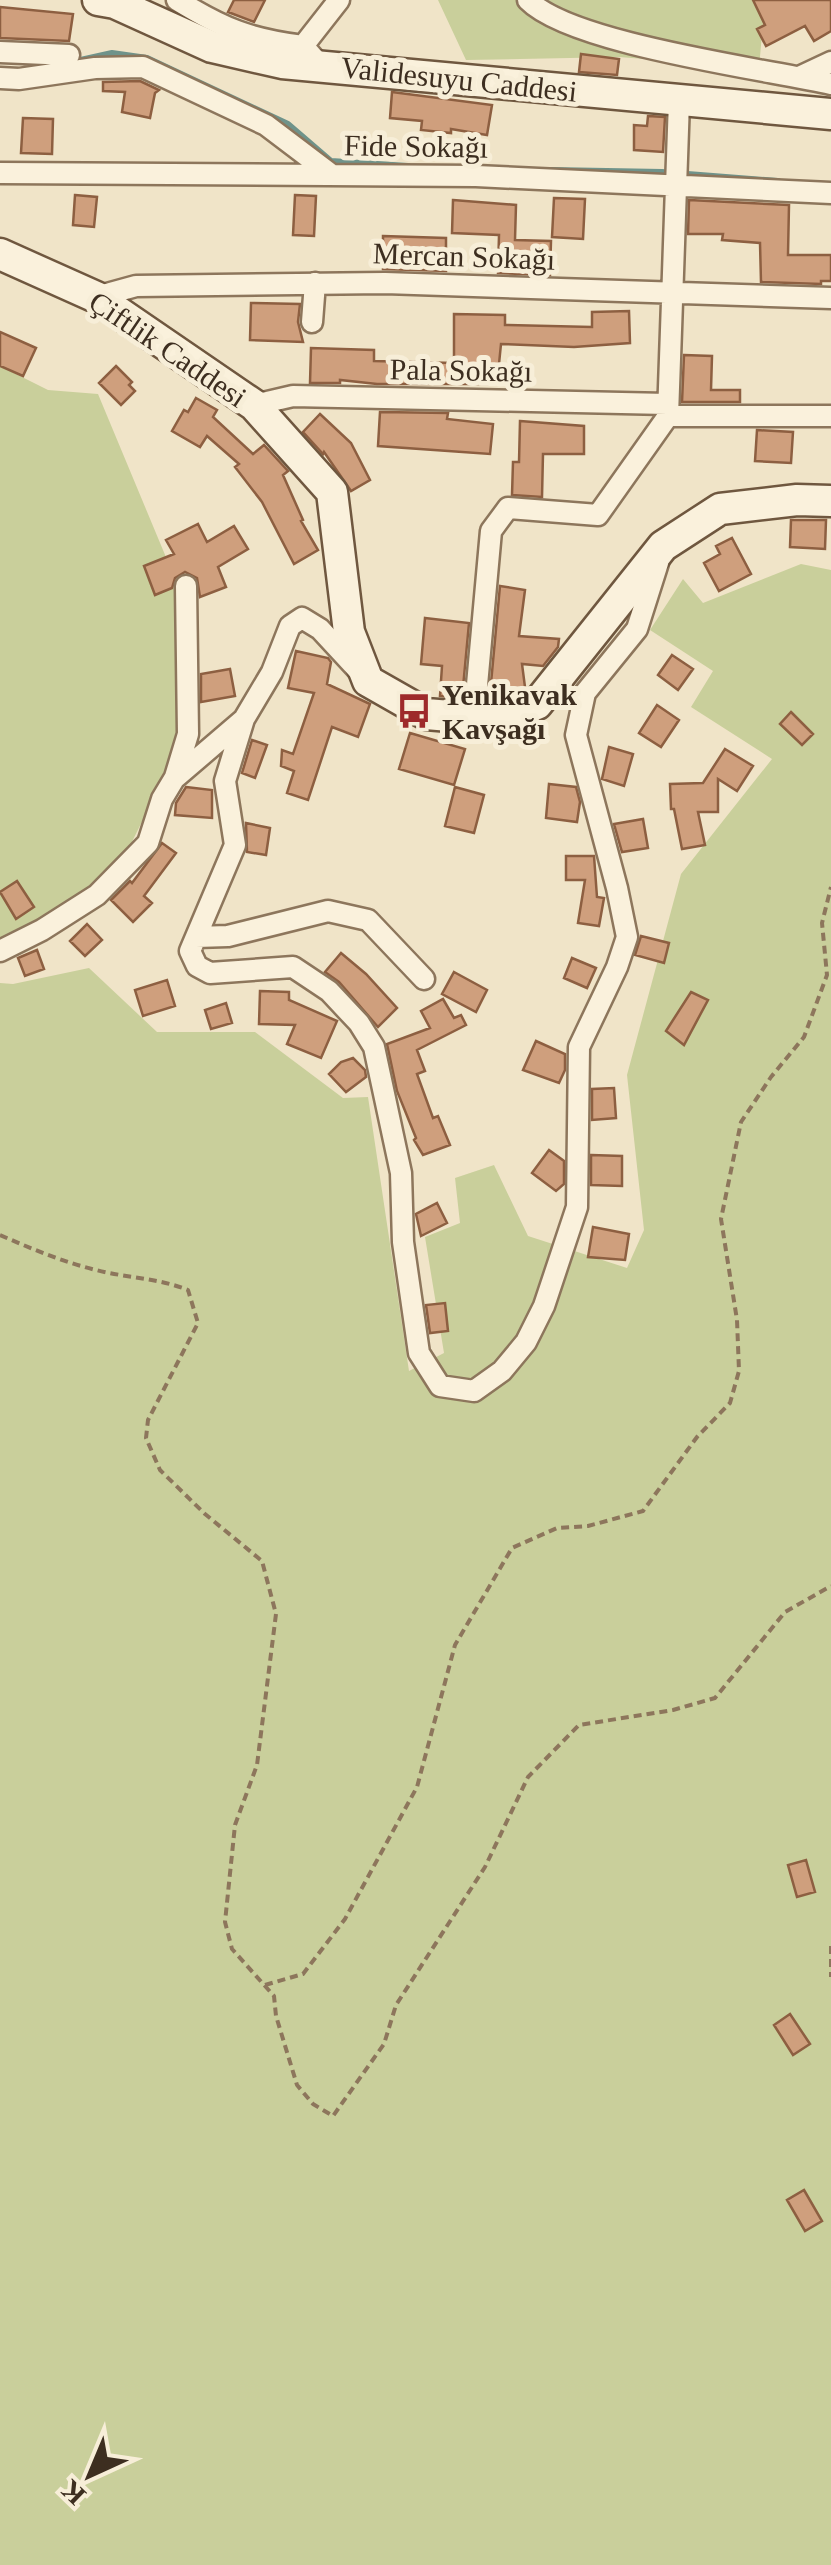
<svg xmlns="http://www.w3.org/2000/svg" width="831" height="2565" viewBox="0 0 831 2565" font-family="'Times New Roman',serif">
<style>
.green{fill:#c9cf9b}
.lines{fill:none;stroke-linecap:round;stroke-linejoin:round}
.stream{stroke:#6f938a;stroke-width:6}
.building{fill:#cf9f7d;stroke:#8d5f41;stroke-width:2.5}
.street-casing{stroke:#8d765c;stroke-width:25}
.secondary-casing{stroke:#6f573f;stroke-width:35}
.path{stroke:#8d765c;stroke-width:4;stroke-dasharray:8 5;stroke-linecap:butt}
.street{stroke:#faf1dc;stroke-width:20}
.secondary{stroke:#faf1dc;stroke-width:30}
.labels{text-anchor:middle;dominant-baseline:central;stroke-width:10;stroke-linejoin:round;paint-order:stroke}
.street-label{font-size:30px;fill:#3d2e20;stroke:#f7eed8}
.poi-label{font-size:30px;font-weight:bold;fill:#3d2e20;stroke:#f7eed8;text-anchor:start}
</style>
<rect width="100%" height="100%" fill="#f0e4c8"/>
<path class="green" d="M438 0H765L759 68 619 57 466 60Z
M0 366 48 390 98 394 193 622 177 751 118 870 0 946Z
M801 564 831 570V2565H0V983L13 984 89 968 157 1032H255L343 1098 368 1097 409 1371 444 1353 425 1237 460 1223 455 1178 494 1165 528 1236 627 1268 644 1230 627 1075 681 874 772 759 691 707 713 671 650 630 683 579 703 603Z"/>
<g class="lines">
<path class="stream" d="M76 61 112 53 147 58 288 124 331 161 408 166
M551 170 662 172 778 181"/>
</g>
<path class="building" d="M234 0H265L254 22 228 12Z
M753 0H831V31L814 41 805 26 766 46 757 29 765 25Z
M0 7 73 14 69 41 0 38Z
M581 54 619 59 617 75 579 72Z
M140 81 159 90 155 93 150 118 122 112 125 92 103 91V82Z
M392 92 492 105 487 135 451 129V133L421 130 422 121 390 118Z
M648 116 665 117 663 152 634 150V125L647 126Z
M23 118 53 119 52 154 21 153Z
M75 195 97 197 94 227 73 225Z
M295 195 316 196 314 236 293 235Z
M554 198 585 199 583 239 552 237Z
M453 200 516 205 515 240 551 241 550 275 498 273 499 235 452 233Z
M689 200 789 205 788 255H831V281H821V284L761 282 760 243 722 240 723 234H688Z
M383 236 446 238V271L383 269Z
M251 303 300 304 298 322 303 342 250 340Z
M629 311 630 343 574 347 501 344 497 384H377L340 380V383H310L311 348 374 350V361L454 363V314L505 315V325L592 327V312Z
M0 332 36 348 23 376 0 366Z
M684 355 712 356 711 390H740V402H682Z
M116 366 132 382 129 385 135 391 121 405 99 383Z
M196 398 217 410 213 417 253 454 264 445 288 471 283 475 303 520 301 521 318 550 294 564 262 502 235 467 239 464 207 436 200 447 172 431 184 410 188 412Z
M380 412 448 413 447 419 493 424 490 454 378 446Z
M320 414 351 443 370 480 351 491 324 452 323 454 303 432Z
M520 421 584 426V454H543L542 497 512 495 513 462H519Z
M757 430 793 432 791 463 755 461Z
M791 520H826L825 549 790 547Z
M198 524 207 542 234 526 248 549 218 567 226 587 200 597 197 578 185 572 175 578 172 588 155 595 144 566 174 554 166 540Z
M732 538 751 574 719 591 704 563 720 554 716 546Z
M500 586 525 590 519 636 559 639 558 647 543 666 522 664 525 687 490 694Z
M425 618 469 623 462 698 440 696 442 666 421 664Z
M296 651 328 658 331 662 327 684 370 704 358 737 332 727 308 800 287 793 294 771 281 766 282 750 293 754 314 693 288 688Z
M672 655 693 669 678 690 658 675Z
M230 669 235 696 201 702V674Z
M657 705 679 720 661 747 639 733Z
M791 712 813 734 802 745 780 724Z
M410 733 465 749 454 785 399 769Z
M252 740 267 745 255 778 242 773Z
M609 747 633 754 624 786 602 779Z
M725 749 753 766 737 791 718 779V812H698L705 845 682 849 674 809H671L670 784 703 783Z
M549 784 576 787 580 802 577 822 546 818Z
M186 787 212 790V818L175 815 176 803Z
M455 787 484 795 474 833 445 826Z
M643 819 648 848 622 852 614 824Z
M246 823 270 828 266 855 247 852Z
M162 843 176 853 144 896 152 903 133 922 111 900 130 881 132 883Z
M566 856H594L597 897 604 898 599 926 578 923 585 880H566Z
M17 881 34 907 16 919 0 892Z
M87 924 102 940 85 956 70 941Z
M641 936 669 943 664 963 635 955Z
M37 950 44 969 25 976 18 958Z
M341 953 366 974 397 1008 378 1027 339 982 325 972Z
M572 958 596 968 587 988 564 978Z
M454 972 487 990 476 1012 442 994Z
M167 980 175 1006 143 1016 135 990Z
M260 991 289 992V1000L337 1021 321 1058 287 1044 295 1025 259 1024Z
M691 992 708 1000 684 1045 666 1031Z
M443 999 454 1018 461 1015 466 1025 417 1050 425 1071 417 1074 433 1118 438 1116 450 1145 423 1155 414 1140 416 1138 397 1091 387 1044 430 1028 421 1011Z
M226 1003 232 1023 211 1029 205 1010Z
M536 1041 565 1054V1070L559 1083 523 1070Z
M353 1058 365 1070 366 1077 346 1092 329 1074 341 1062Z
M614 1088 616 1118 592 1120V1089Z
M549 1150 564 1161V1184L556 1191 532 1173Z
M591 1155 622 1156V1186L591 1185Z
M437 1203 447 1223 421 1236 416 1214Z
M593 1227 629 1234 625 1260 588 1257Z
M445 1303 448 1331 430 1333 426 1305Z
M806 1860 815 1892 797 1897 788 1865Z
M790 2014 810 2044 793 2055 774 2025Z
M804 2190 822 2221 805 2231 787 2200Z"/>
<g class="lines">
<defs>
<path id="street" d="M177 0C224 29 249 39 303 46L321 66
M528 0C571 44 765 69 831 84
M303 46 339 0
M0 52 69 55
M799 77 831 62
M0 78 19 79 95 68 143 67 266 125 332 175
M0 173 476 176 831 193
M96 297 136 286 385 283 831 298
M312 322 315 283
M254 405 293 396 667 404
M668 416H831
M474 718 491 531 508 508 598 515 668 416 679 101
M244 719 225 781 235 845 190 951 197 966 210 973 293 967 329 991 359 1023 374 1047 401 1173 403 1242 419 1353 440 1386 474 1391 502 1371 526 1342 544 1306 577 1207 579 1047 617 967 627 937 617 888 576 735 585 693 637 629 658 563
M175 777 188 734 186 586
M196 937 228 936 328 911 368 920 424 979
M0 951 42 930 97 895 148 843 162 799 174 779 244 719 272 672 290 626 302 618 320 629 357 669"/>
<path id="secondary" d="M98 0 115 3 212 47 282 63 831 114
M0 254 96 297 254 405 332 492 349 632 368 681 426 714 474 718 537 704 663 546 720 509 797 500 831 501"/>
</defs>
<use href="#street" class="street-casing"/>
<use href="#secondary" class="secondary-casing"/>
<path class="path" d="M0 1235C32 1249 63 1262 96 1270 127 1278 158 1278 188 1290L198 1323 148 1420 146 1438 160 1470 205 1514 262 1561 276 1614 257 1765 235 1825 225 1922 232 1949 274 1996 276 2016 297 2085 313 2104 333 2116 384 2044 396 2005 485 1867 528 1777 579 1725 673 1710 715 1698 785 1612 831 1586
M831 1946V1977
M265 1985 303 1974 345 1919 417 1787 455 1645 512 1548 557 1528 588 1526 643 1511 697 1437 730 1403 739 1371 737 1320 721 1219 741 1122 771 1077 804 1037 827 975 822 923 831 887"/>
<use href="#street" class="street"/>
<use href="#secondary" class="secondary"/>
</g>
<defs>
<symbol id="bus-bare" viewBox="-9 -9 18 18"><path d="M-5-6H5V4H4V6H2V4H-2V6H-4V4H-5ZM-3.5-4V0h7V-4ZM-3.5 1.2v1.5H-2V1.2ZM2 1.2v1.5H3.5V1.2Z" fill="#9e2a2b" stroke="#f7eed8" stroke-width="2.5" paint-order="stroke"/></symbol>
</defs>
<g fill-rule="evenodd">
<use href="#bus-bare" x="389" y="686" width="50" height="50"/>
</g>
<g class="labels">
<g class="street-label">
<text transform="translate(459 79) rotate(6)">Validesuyu Caddesi</text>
<text transform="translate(416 146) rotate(1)">Fide Sokağı</text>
<text transform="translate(464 256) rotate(2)">Mercan Sokağı</text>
<text transform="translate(168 349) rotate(34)">Çiftlik Caddesi</text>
<text transform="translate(461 370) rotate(1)">Pala Sokağı</text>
</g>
<g class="poi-label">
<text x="442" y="694">Yenikavak<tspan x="442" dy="34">Kavşağı</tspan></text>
</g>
</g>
<g transform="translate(90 2475) rotate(224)" stroke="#f7eed8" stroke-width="8" paint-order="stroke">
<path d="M0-8L18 38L0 25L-18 38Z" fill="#3d2e20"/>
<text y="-15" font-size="28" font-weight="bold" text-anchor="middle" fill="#3d2e20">K</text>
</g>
</svg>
